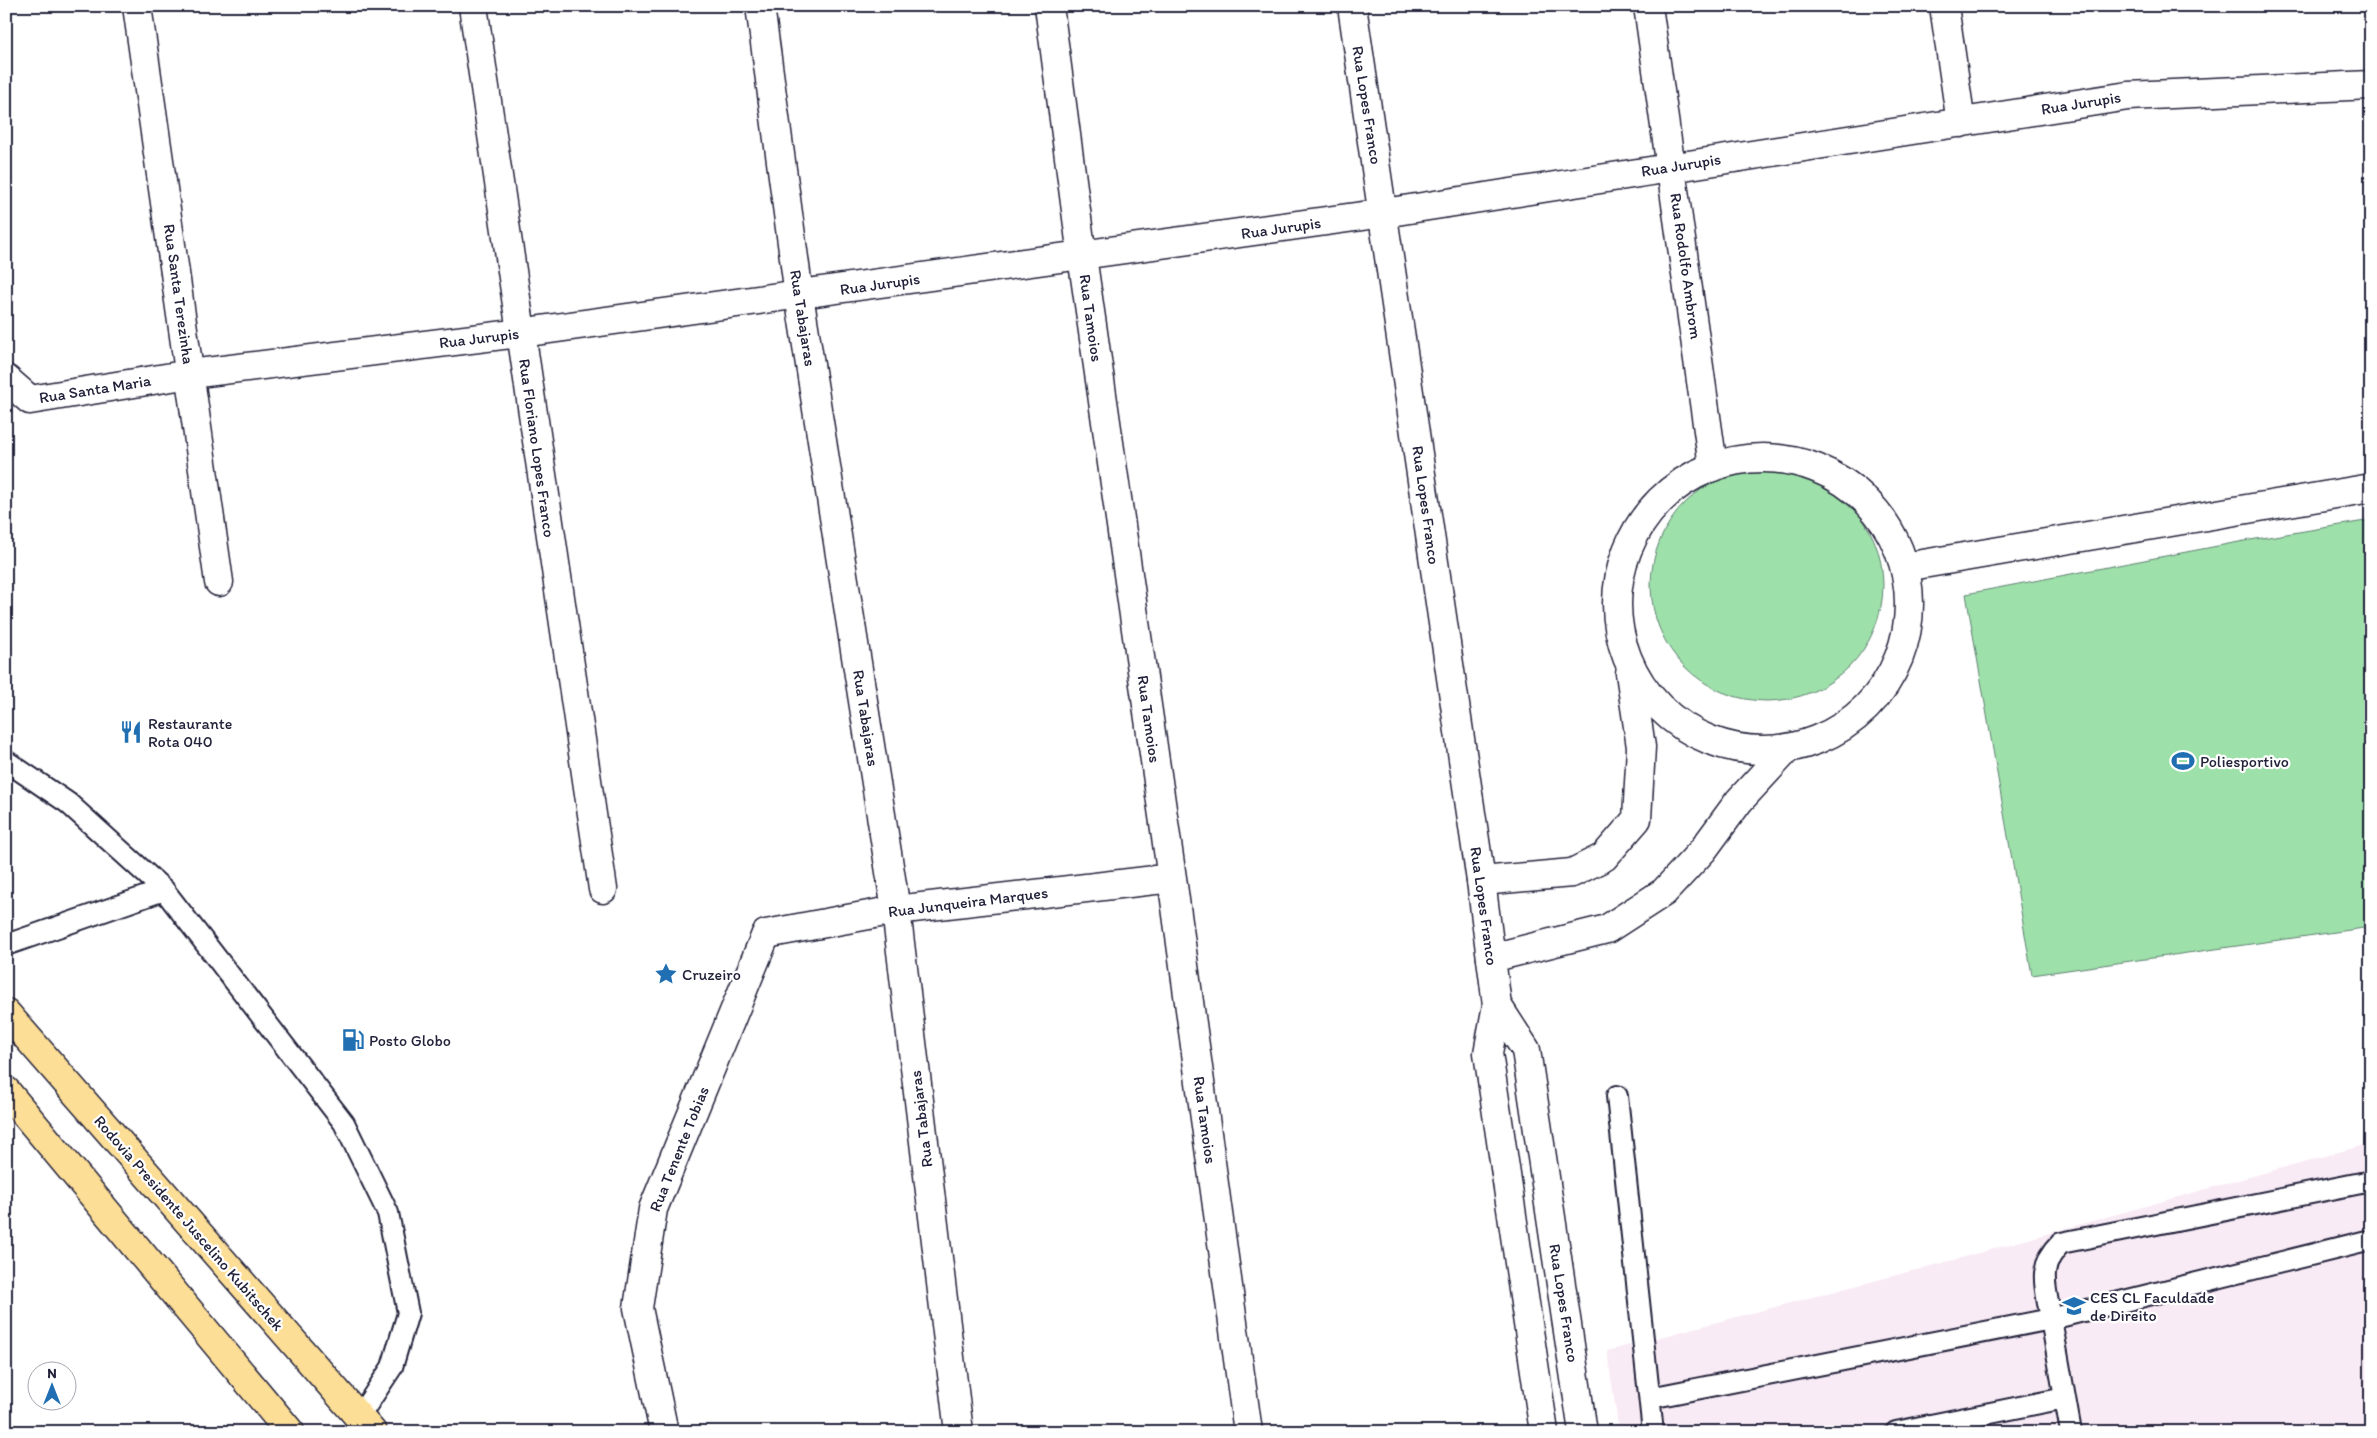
<svg xmlns="http://www.w3.org/2000/svg" width="2377" height="1438" viewBox="0 0 2377 1438" font-family="Itim,sans-serif">
<style>
.built{fill:#f9ebf5}
.green{fill:#9ee0aa;stroke:#608172}
.lines{fill:none;stroke-linecap:round;stroke-linejoin:round}
.service-casing{stroke:#22223b;stroke-width:24}
.minor-casing{stroke:#22223b;stroke-width:31}
.tertiary-casing{stroke:#22223b;stroke-width:31}
.trunk-casing{stroke:#22223b;stroke-width:31}
.service{stroke:#fff;stroke-width:20}
.minor{stroke:#fff;stroke-width:28}
.tertiary{stroke:#fff;stroke-width:28}
.trunk{stroke:#fdde96;stroke-width:28}
.labels{text-anchor:middle;dominant-baseline:central;stroke-width:4.5;stroke-linejoin:round;paint-order:stroke}
.street-label{font-size:16px;fill:#22223b;stroke:#fff}
.poi-label{font-size:16px;fill:#22223b;stroke:#fff;text-anchor:start}
</style>
<rect width="100%" height="100%" fill="#fff"/>
<filter id="ink" filterUnits="userSpaceOnUse"><feTurbulence type="fractalNoise" baseFrequency=".02" numOctaves="2"/><feDisplacementMap in="SourceGraphic" scale="10" xChannelSelector="R" yChannelSelector="G"/><feConvolveMatrix kernelMatrix="1 2 1 2 8 2 1 2 1" color-interpolation-filters="sRGB"/></filter>
<g filter="url(#ink)">
<path class="built" d="M2371 1143V1432H1619L1607 1351 1946 1262Z"/>
<path class="green" d="M1651 585a116 116 0 1 1 232 0a116 116 0 1 1-232 0Z
M2371 520V927L2032 975 1966 594 2244 541Z"/>
<g class="lines">
<defs>
<path id="service" d="M6 761 68 803 164 890 344 1123 388 1213 408 1313 392 1367 359 1417
M6 945 164 890
M1617 1096 1653 1432
M1650 1398 2051 1319C2046 1287 2036 1268 2061 1243L2371 1181
M1896 1432 2065 1398
M2071 1432 2051 1319 2371 1240"/>
<path id="minor" d="M137 6 219 582
M473 6 603 889
M760 6 799 295 896 910 959 1432
M1049 6 1082 256 1172 878 1248 1432
M1648 6 1713 466
M1944 6 1961 123
M6 379 30 400 190 374 520 333 1384 213 2128 96 2371 85
M1617 604a146 146 0 1 1 292 0a146 146 0 1 1-292 0Z
M1905 567 2371 488
M1481 881 1572 873 1604 857 1637 819 1641 747 1630 673
M1491 958 1607 929 1664 892 1703 850 1739 801 1787 749
M664 1432 638 1308 653 1209 766 934 896 910 1172 878"/>
<path id="tertiary" d="M1352 6 1481 881 1497 1005 1488 1053 1544 1432
M1497 1005 1526 1050 1583 1432"/>
<path id="trunk" d="M6 1013 372 1432
M6 1091 290 1432"/>
</defs>
<use href="#service" class="service-casing"/>
<use href="#minor" class="minor-casing"/>
<use href="#tertiary" class="tertiary-casing"/>
<use href="#trunk" class="trunk-casing"/>
<use href="#service" class="service"/>
<use href="#minor" class="minor"/>
<use href="#tertiary" class="tertiary"/>
<use href="#trunk" class="trunk"/>
</g>
</g>
<defs>
<symbol id="restaurant-bare" viewBox="-9 -9 18 18"><path d="M-5-6h1v4h1v-4h1v4h1v-4h1v5L-1.5 .5V6h-2V.5L-5-1ZM5-6V6H3V1.5H1.5Q1.5-4 5-6Z" fill="#1f6fb2" stroke="#fff" stroke-width="2.5" paint-order="stroke"/></symbol>
<symbol id="stadium-bare" viewBox="-9 -9 18 18"><path d="M0-5a6.5 5 0 1 0 0 10a6.5 5 0 1 0 0-10ZM-3.5-1.8h7v3.6h-7Z" fill="#1f6fb2" stroke="#fff" stroke-width="2.5" paint-order="stroke"/></symbol>
<symbol id="sight-bare" viewBox="-9 -9 18 18"><path d="M0-6L1.8-2.2L6-1.7L2.9 1.2L3.7 5.4L0 3.3L-3.7 5.4L-2.9 1.2L-6-1.7L-1.8-2.2Z" fill="#1f6fb2" stroke="#fff" stroke-width="2.5" paint-order="stroke"/></symbol>
<symbol id="fuel-bare" viewBox="-9 -9 18 18"><path d="M-5.5-6h7V0h2V4h1.3V-2.5L3-4.5l.8-.8L6-3V5H2.5V1h-1V6h-7ZM-4.2-4.7v3.2H.2V-4.7Z" fill="#1f6fb2" stroke="#fff" stroke-width="2.5" paint-order="stroke"/></symbol>
<symbol id="university-bare" viewBox="-9 -9 18 18"><path d="M0-5L7-2L0 1L-7-2ZM-4 1L0 2.5L4 1V4Q0 6-4 4Z" fill="#1f6fb2" stroke="#fff" stroke-width="2.5" paint-order="stroke"/></symbol>
</defs>
<g fill-rule="evenodd">
<use href="#restaurant-bare" x="115" y="716" width="32" height="32"/>
<use href="#stadium-bare" x="2167" y="745" width="32" height="32"/>
<use href="#sight-bare" x="650" y="958" width="32" height="32"/>
<use href="#fuel-bare" x="337" y="1024" width="32" height="32"/>
<use href="#university-bare" x="2058" y="1290" width="32" height="32"/>
</g>
<g class="labels">
<g class="street-label">
<text transform="translate(2081 103) rotate(-9)">Rua Jurupis</text>
<text transform="translate(1367 105) rotate(81)">Rua Lopes Franco</text>
<text transform="translate(1681 165) rotate(-9)">Rua Jurupis</text>
<text transform="translate(1281 228) rotate(-8)">Rua Jurupis</text>
<text transform="translate(1686 266) rotate(82)">Rua Rodolfo Ambrom</text>
<text transform="translate(880 284) rotate(-8)">Rua Jurupis</text>
<text transform="translate(179 294) rotate(82)">Rua Santa Terezinha</text>
<text transform="translate(803 318) rotate(81)">Rua Tabajaras</text>
<text transform="translate(1091 318) rotate(82)">Rua Tamoios</text>
<text transform="translate(479 338) rotate(-7)">Rua Jurupis</text>
<text transform="translate(95 389) rotate(-9)">Rua Santa Maria</text>
<text transform="translate(537 448) rotate(82)">Rua Floriano Lopes Franco</text>
<text transform="translate(1426 505) rotate(82)">Rua Lopes Franco</text>
<text transform="translate(866 718) rotate(81)">Rua Tabajaras</text>
<text transform="translate(1149 719) rotate(82)">Rua Tamoios</text>
<text transform="translate(968 902) rotate(-7)">Rua Junqueira Marques</text>
<text transform="translate(1484 906) rotate(82)">Rua Lopes Franco</text>
<text transform="translate(921 1119) rotate(-97)">Rua Tabajaras</text>
<text transform="translate(1205 1120) rotate(82)">Rua Tamoios</text>
<text transform="translate(679 1149) rotate(-68)">Rua Tenente Tobias</text>
<text transform="translate(189 1223) rotate(49)">Rodovia Presidente Juscelino Kubitschek</text>
<text transform="translate(1564 1303) rotate(81)">Rua Lopes Franco</text>
</g>
<g class="poi-label">
<text x="148" y="723">Restaurante<tspan x="148" dy="18">Rota 040</tspan></text>
<text x="2200" y="761">Poliesportivo</text>
<text x="682" y="974">Cruzeiro</text>
<text x="369" y="1040">Posto Globo</text>
<text x="2090" y="1297">CES CL Faculdade<tspan x="2090" dy="18">de Direito</tspan></text>
</g>
</g>
<rect width="2377" height="1438" fill="none" stroke="#fff" stroke-width="25"/>
<rect x="12" y="12" width="2352" height="1413" fill="none" stroke="#22223b" stroke-width="2" filter="url(#ink)"/>
<g transform="translate(52 1386)"><circle r="24" fill="#ffffff" stroke="#a7a7b1"/>
<path d="M0-4L9 19L0 12L-9 19Z" fill="#1f6fb2"/>
<text y="-8" font-size="14" font-weight="bold" text-anchor="middle" fill="#22223b">N</text>
</g>
</svg>
